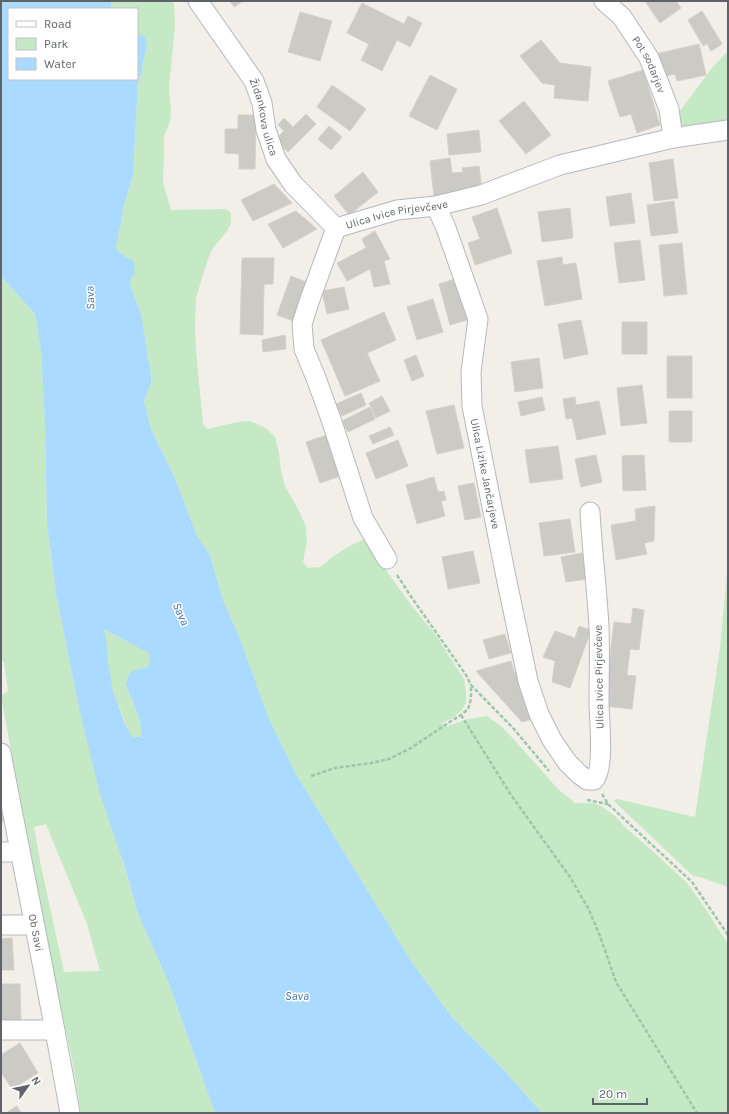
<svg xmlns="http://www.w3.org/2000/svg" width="729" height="1114" viewBox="0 0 729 1114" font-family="Karla,sans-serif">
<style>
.green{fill:#c5e8c5;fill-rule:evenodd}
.water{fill:#aadaff;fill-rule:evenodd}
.building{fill:#cccac5;stroke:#d6d1c6}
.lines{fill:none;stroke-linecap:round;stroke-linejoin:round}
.street-casing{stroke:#b5b8bc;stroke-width:21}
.path{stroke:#9cc7a9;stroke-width:2.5;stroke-dasharray:4 2;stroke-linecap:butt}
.street{stroke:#fff;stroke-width:19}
.labels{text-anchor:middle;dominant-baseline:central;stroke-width:3;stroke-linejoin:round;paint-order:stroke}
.street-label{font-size:11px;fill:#5f6368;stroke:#fff}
.water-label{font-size:12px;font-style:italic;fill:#4174aa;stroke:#fff}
</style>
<rect width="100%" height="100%" fill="#f1efe8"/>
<path class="green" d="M111 1H172L174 4 175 25 169 88 171 109 170 122 164 136V154L163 183 171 210 226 209 231 213V223L227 231 211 251 204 271 196 298 195 328 196 351 203 424 207 429 238 422 250 421 266 428 275 437 279 453 281 471 285 486 300 513 306 527 307 541 303 562 308 568 320 567C335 554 347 547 364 539L411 605 435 634 464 679 466 691V702L462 710 454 717 441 724 447 726 468 719 487 716 501 726 518 744 558 789 575 803H594L604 808 615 816 626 828 657 855 687 883 707 911 728 944V1113H542L502 1068 452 1017 411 961 296 774 269 719 239 636 224 603 210 555 197 536 175 478 151 429 144 401 152 381 141 314 130 284V280L134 273 127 258 116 249 124 205 133 176 138 81 142 73 143 62 147 46 145 36 137 34V9H111Z
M728 51V122L688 128 678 126 674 119 712 68Z
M1 276 35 314 41 351 45 423 47 524 56 594 79 708 138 914 168 981 215 1113H81L72 1059 44 929 1 696 8 691 4 662 1 660ZM46 824 87 924 100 971 64 972 41 866 34 827Z
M728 562V887L700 877 693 876 614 801 617 799 695 817 720 648Z
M104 629 150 654 149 664 147 667C137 670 128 673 126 685 129 693 145 729 142 734 140 738 137 737 133 737 127 729 124 721 121 711 118 705 115 698 113 691 108 670 107 649 104 629Z"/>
<path class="water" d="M1 1H111V9H9V79H137V34L145 36 147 46 143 62 142 73 138 81 133 176 124 205 116 249 127 258 133 260 135 273 130 280V284L141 314 152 381 144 401 151 429 175 478 197 536 210 555 224 603 239 636 269 719 296 774 411 961 452 1017 502 1068 542 1113H215L168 981 138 914 124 864 100 794 79 708 56 594 47 524 45 423 41 351 35 314 1 276ZM104 629 150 654 149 664 147 667C135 671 128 669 126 685 130 695 145 727 141 736L138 737H133L125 724 113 691 108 662 107 646Z"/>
<path class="building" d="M230 1H243L234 7Z
M645 1H676L681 8 660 23Z
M362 3 404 24 408 16 422 23 410 47 397 40 382 71 361 60 369 44 347 33Z
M702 11 718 37 703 46 688 20Z
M300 12 332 21 320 61 288 52Z
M718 37 722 44 711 51 707 44Z
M541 40 560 63 591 67 588 101 554 98 555 85 542 83 520 56Z
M699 44 706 75 677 81 675 74 661 77 656 54Z
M643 70 660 125 637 133 631 114 620 117 608 81Z
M430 75 457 89 437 130 409 116Z
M332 85 366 109 350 131 317 107Z
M524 101 551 135 526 154 499 121Z
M306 114 316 124 288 152 275 140 284 131 278 125 284 118 293 127Z
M238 115H256L255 169H239V154L225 153V129H238Z
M329 126 342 137 331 150 318 139Z
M479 130 481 152 449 155 447 134Z
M450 158 452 173 463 172 462 168 479 166 482 190 434 196 430 161Z
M673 159 678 198 654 201 649 163Z
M363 172 378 192 349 215 334 196Z
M274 184 292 203 253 221 241 200Z
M631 193 635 223 610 226 606 197Z
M674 201 678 233 651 236 647 205Z
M497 208 512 253 475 265 468 243 480 239 472 217Z
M570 208 573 238 542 242 538 212Z
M296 211 317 229 283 248 268 224Z
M375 231 390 259 384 261 390 284 374 287 370 269 347 281 337 263 366 248 362 239Z
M640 240 645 280 619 283 614 243Z
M682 243 687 294 664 296 659 245Z
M562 257 563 265 576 263 582 299 545 306 537 261Z
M242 258H274L273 284H264L263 335 240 334Z
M291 276 311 284 296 322 277 315Z
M455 279 467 320 450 325 439 284Z
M344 287 349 309 327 314 322 291Z
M433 299 443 332 417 340 407 307Z
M384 312 396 340 367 353 380 381 345 396 321 340Z
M581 320 588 354 564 359 558 324Z
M622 322H647V354H622Z
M285 335 286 349 263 352 262 340Z
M416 355 424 376 412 381 404 360Z
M667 356H692V398H667Z
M539 358 543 388 515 392 511 362Z
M642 385 647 423 621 426 617 388Z
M361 393 366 405 342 416 336 404Z
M382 396 390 411 376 418 369 403Z
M542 397 545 410 521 416 518 402Z
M575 397 576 405 599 401 606 434 577 440 572 418 566 419 563 399Z
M454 405 464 448 437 454 426 411Z
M370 407 375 419 348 432 342 421Z
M669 411H692V442H669Z
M390 427 394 435 373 444 369 436Z
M330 434 344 475 320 483 306 442Z
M398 440 408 466 376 479 366 453Z
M558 446 563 479 530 483 525 450Z
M596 455 602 482 581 487 575 459Z
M644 455 646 490 623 491 622 456Z
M434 477 438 492 444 491 446 500 441 501 445 516 417 524 406 485Z
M474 483 481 517 465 520 458 486Z
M655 506 654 541 644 543 647 554 616 560 611 525 636 521 635 509Z
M570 519 575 552 544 556 539 523Z
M473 551 480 583 448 589 442 557Z
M582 553 587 579 566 582 561 557Z
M633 608 644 610 639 650 630 649 627 675 636 676 632 709 604 706 614 622 631 624Z
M579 626 591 630 570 688 552 682 555 661 543 657 555 631 575 638Z
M505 634 511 653 489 659 483 640Z
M511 661 514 672 519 671 533 719 522 722 476 671Z
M1 811 7 818 1 823Z
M12 938 14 970H1V939Z
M1 984H20L21 1021H1Z
M20 1043 38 1073 12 1089 1 1072V1055Z
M17 1106 21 1113H6Z"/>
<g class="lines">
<defs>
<g id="street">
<path id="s1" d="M198 1 254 81 262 103 266 130 276 159 293 184 336 228"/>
<path id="s2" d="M604 1 622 17 649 58 669 109 673 138"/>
<path id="s3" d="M436 206 446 228 478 319 471 372 472 406 506 577 528 681 539 714 552 740 567 762 579 774 587 780H594C605 769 599 720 599 703 599 678 600 652 599 627 597 589 592 550 590 512"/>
<path id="s4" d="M387 559 363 518 332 422 316 378 304 349 302 324 309 302 336 228 397 210 436 206 481 195 560 165 673 138 728 130"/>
<path id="s5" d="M1 753C24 873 49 993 70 1113"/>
<path d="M1 852H20"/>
<path d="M1 925H34"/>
<path d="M1 1030H55"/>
</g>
</defs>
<use href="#street" class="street-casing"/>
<path class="path" d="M397 575 412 598 466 675 471 685
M461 715 511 795 570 877 588 908 600 936 616 982 697 1113
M311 776 335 768 371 763 389 759 411 748 448 723 461 715 468 709 471 699V685L513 728 549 771
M602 794 608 804 692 882 728 935
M587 800 608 804"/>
<use href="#street" class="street"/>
</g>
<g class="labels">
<g class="street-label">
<text stroke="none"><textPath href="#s2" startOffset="79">Pot sodarjev</textPath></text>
<text stroke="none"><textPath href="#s1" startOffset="135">Židankova ulica</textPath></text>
<text stroke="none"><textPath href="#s4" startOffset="416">Ulica Ivice Pirjevčeve</textPath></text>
<text stroke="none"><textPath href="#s3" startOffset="277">Ulica Lizike Jančarjeve</textPath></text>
<text transform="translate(599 677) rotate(-91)">Ulica Ivice Pirjevčeve</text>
<text stroke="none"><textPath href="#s5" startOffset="183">Ob Savi</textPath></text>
</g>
<g class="water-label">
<text transform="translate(90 298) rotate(-93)">Sava</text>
<text transform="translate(181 614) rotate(66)">Sava</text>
<text x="297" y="996">Sava</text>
</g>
</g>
<rect width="729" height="1114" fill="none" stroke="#5f6368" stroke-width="4"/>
<rect x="8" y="8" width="130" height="72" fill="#ffffff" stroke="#bfc1c3"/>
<rect x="16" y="21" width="20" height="6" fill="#ffffff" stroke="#bfc1c3"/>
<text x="44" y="28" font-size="12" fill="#5f6368">Road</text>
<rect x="16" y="38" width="20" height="12" fill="#c5e8c5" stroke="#bfc1c3"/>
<text x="44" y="48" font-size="12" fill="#5f6368">Park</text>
<rect x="16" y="58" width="20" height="12" fill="#aadaff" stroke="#bfc1c3"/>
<text x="44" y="68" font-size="12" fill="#5f6368">Water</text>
<g transform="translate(28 1086) rotate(57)" stroke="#ffffff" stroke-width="3" paint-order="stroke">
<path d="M0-3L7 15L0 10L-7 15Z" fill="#5f6368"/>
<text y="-6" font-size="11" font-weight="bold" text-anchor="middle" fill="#5f6368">N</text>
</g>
<path d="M593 1098v6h54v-6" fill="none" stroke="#5f6368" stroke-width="2"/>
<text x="599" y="1098" font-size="12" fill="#5f6368" stroke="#ffffff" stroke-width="3" paint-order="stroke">20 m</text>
</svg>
